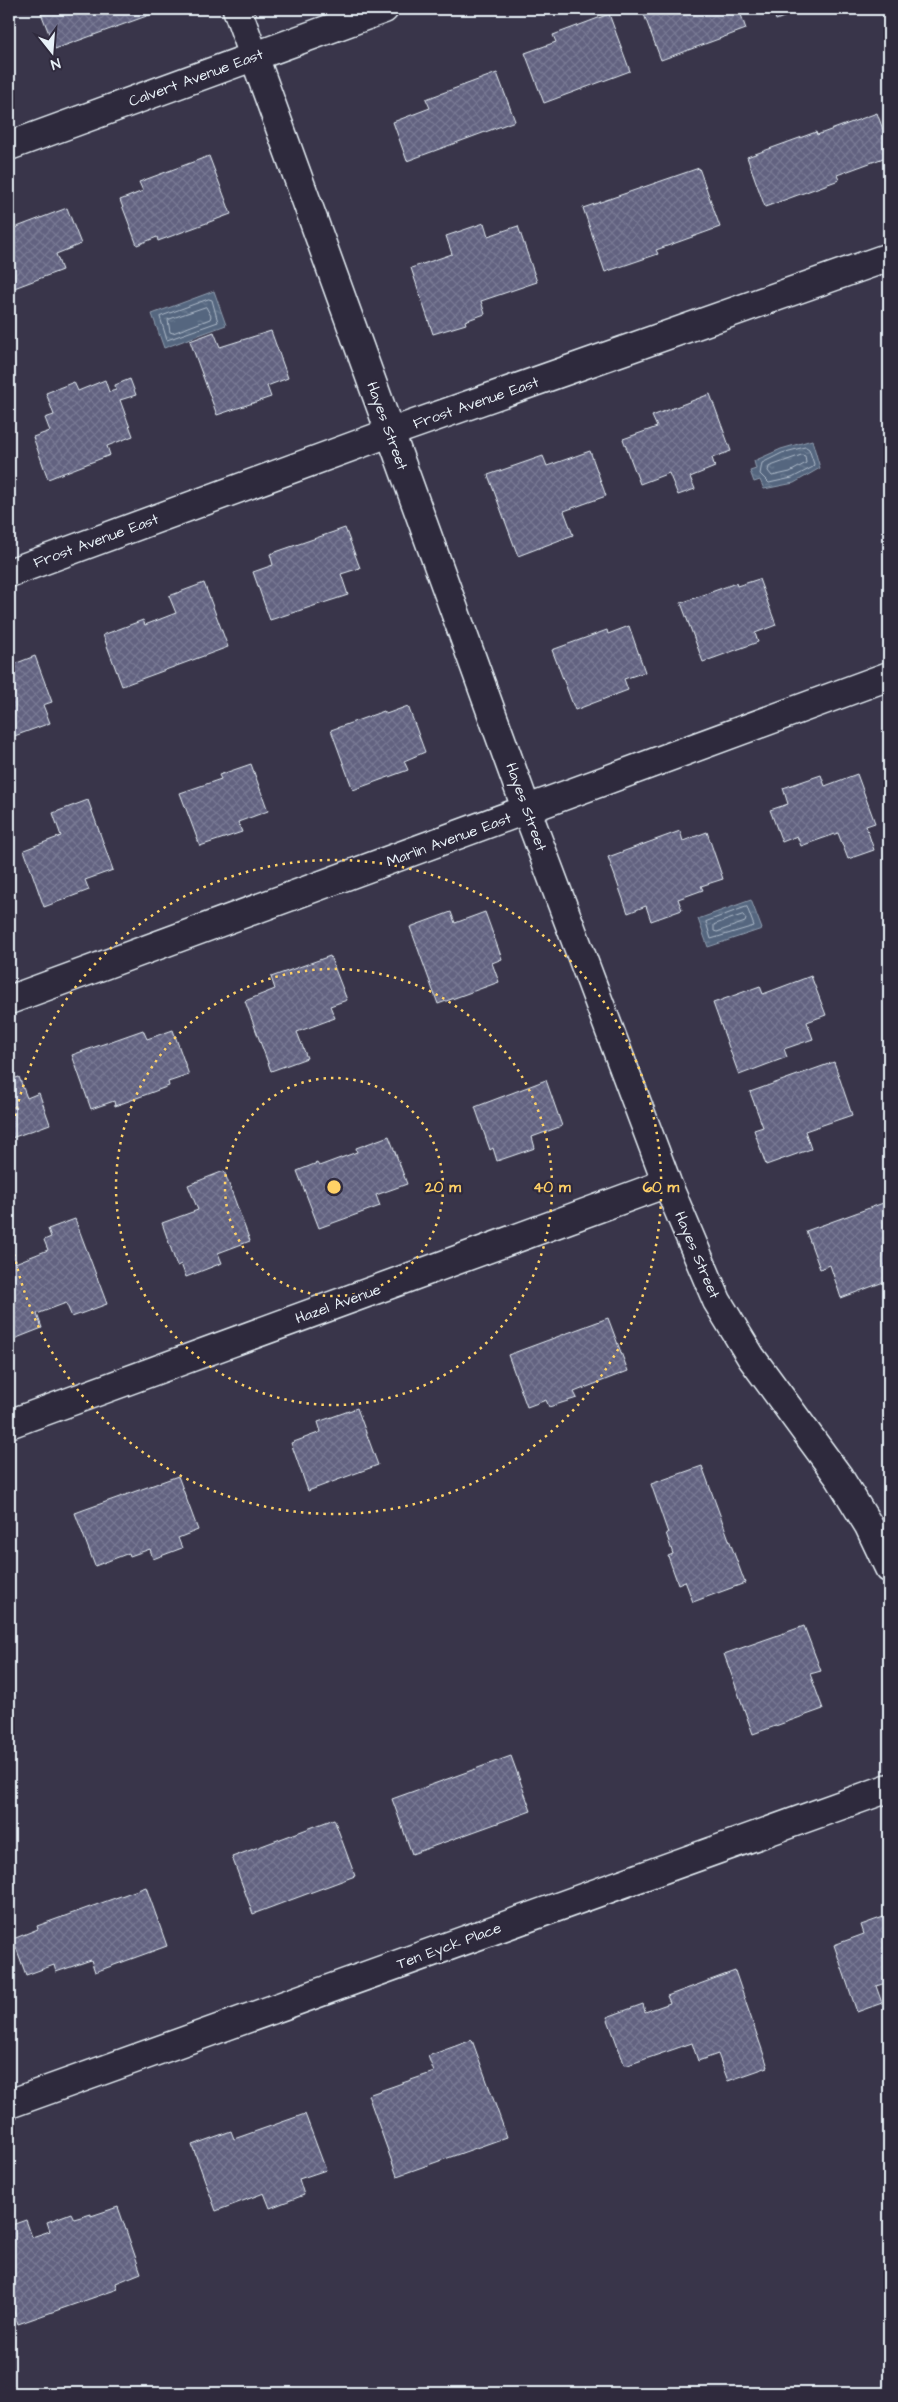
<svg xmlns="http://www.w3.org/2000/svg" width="898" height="2402" viewBox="0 0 898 2402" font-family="'Architects Daughter',sans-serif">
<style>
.water{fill:url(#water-ripples);stroke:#8f9eaf}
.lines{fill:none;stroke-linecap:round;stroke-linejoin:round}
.shore{stroke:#adb9c8;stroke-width:1}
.building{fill:url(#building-cross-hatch);stroke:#e8f1f8}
.minor-casing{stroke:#e8f1f8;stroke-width:31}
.minor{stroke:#2f2a3d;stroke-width:28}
.ring{fill:none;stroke:#ffd166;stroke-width:2.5;stroke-dasharray:2.5 5}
.labels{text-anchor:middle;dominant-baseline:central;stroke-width:4.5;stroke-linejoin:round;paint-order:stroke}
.street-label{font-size:15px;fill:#e8f1f8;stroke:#2f2a3d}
.centre{fill:#ffd166;stroke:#2f2a3d;stroke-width:2.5}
.ring-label{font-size:15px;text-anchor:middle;font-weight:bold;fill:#ffd166;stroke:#2f2a3d;stroke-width:4.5;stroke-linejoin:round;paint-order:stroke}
</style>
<defs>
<pattern id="water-ripples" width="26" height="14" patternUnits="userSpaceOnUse" patternTransform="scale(1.25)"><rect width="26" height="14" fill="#54667f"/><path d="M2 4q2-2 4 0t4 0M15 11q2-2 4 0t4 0" fill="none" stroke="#6d7c92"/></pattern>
<pattern id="building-cross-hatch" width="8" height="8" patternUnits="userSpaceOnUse" patternTransform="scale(1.25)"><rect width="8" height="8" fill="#626280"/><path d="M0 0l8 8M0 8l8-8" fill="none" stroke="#787993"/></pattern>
</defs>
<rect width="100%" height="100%" fill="#39354a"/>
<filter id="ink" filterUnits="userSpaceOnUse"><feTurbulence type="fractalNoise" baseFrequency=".02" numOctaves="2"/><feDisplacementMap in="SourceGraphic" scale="10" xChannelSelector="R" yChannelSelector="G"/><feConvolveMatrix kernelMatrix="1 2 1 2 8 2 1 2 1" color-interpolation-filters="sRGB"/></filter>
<g filter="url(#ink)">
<path class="water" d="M214 291 226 325 164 348 152 314Z
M812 440 820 468 794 483 764 489 760 480 754 482 750 471 756 469 754 461 781 449Z
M751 900 762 929 708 947 698 919Z"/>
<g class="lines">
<path class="shore" d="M209 299 212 300 218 322 167 340 160 317Z
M206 307 211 316 210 319 173 333 170 332 168 320Z
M806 447 809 449 814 464 813 467 792 478 769 483 760 474 762 463 782 453Z
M802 455 805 456 806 463 790 472 772 476 768 471 769 467Z
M747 907 754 926 711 939 706 922Z
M743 915 746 919 745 922 717 932 714 931V925Z"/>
</g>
<path class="building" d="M55 9H154L155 13 55 49 41 13Z
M642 9H739L746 29 661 60Z
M772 9H805L776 20Z
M609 14 630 71 544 103 525 53 556 42 553 35Z
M497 73 515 121 407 161 393 122 430 108 426 99Z
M877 113 889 146V156L837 175 839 180 765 207 747 157 816 132 817 135Z
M209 156 231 214 158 241 157 237 137 245 120 200 143 191 139 182Z
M699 168 720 227 656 250 658 254 605 272 583 208Z
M67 208 81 244 56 254 62 270 9 290V230Z
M484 223 488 236 518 226 537 282 481 301 485 314 465 321 466 324 433 334 411 268 452 254 446 236Z
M271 331 288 378 267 386 271 397 217 415 190 341 214 332 220 347Z
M130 379 136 395 120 400 133 436 107 446 110 455 48 479 33 437 50 431 45 418 54 415 46 393 74 382 78 391 105 380 109 392 116 390 115 385Z
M710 394 731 451 712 458 715 467 690 477 695 489 678 495 669 473 640 484 623 439 657 427 652 416Z
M590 451 606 496 564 511 573 535 518 556 488 475 543 456 547 466Z
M345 528 360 568 341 574 348 595 270 620 253 572 273 565 270 554Z
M759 579 776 625 755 633 758 642 703 662 681 603 736 583 737 586Z
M204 583 228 647 122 686 103 635 143 620 145 625 176 613 169 596Z
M629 626 645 672 624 679 628 690 575 710 552 650 607 630 608 634Z
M35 656 52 702 43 705 50 723 9 738V666Z
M408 706 425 752 404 761 408 770 353 790 331 730 384 711 386 714Z
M251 764 268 811 238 822 242 832 200 846 180 793 221 779 219 775Z
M857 774 875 823 866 826 874 850 848 859 838 833 801 846 797 836 782 842 770 810 788 804 783 788 821 775 825 786Z
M88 800 113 870 85 880 89 890 44 907 24 850 61 836 53 813Z
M680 831 683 841 707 832 723 879 701 886 703 890 678 899 682 910 651 921 646 906 628 913 608 857Z
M451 912 455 923 485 912 502 959 492 963 499 982 438 1004 410 927Z
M330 956 347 1000 330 1006 335 1018 297 1032 307 1058 271 1071 245 1001 275 989 271 977Z
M811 976 826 1015 807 1022 813 1039 784 1049 787 1057 739 1075 713 1003 760 986 763 994Z
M143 1030 147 1039 173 1030 189 1075 168 1082 169 1086 115 1106 114 1101 91 1109 72 1055Z
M834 1062 852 1115 805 1131 811 1149 766 1165 754 1130 763 1127 750 1092Z
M19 1077 27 1098 39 1093 50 1124 9 1139V1080Z
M546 1080 562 1126 532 1137 535 1148 497 1161 493 1148 490 1150 475 1107Z
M389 1136 407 1184 376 1195 380 1206 319 1228 297 1171 317 1163 319 1166 357 1152 356 1148Z
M224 1171 250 1241 218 1253 222 1263 186 1277 181 1264 177 1266 162 1223 198 1210 188 1185Z
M886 1202 889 1212V1280L841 1298 830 1265 820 1269 806 1231Z
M75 1219 107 1304 72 1317 66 1303 37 1314 42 1328 9 1341V1247L15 1263 48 1250 44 1240 51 1237 48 1229Z
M608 1318 628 1371 574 1392 577 1398 549 1407 546 1400 527 1407 508 1355Z
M357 1408 378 1465 308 1491 291 1443 321 1432 318 1422Z
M702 1466 745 1583 693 1602 685 1581 678 1584 668 1556 673 1554 666 1533H668L651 1484Z
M178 1476 198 1530 178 1538 182 1548 153 1559 150 1549 130 1556 129 1553 95 1566 75 1513Z
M804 1626 821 1671 810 1674 823 1709 753 1734 724 1654Z
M511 1756 531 1811 412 1854 392 1799Z
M334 1819 355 1876 253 1914 232 1857Z
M146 1887 167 1946 95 1972 91 1960 56 1972 54 1965 26 1975 13 1939 38 1929 37 1926Z
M889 1915V1982L876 1986 882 2003 857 2012 834 1945 864 1934 861 1925Z
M735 1971 768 2067 728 2081 718 2054 698 2061 692 2043 625 2066 607 2017 643 2004 645 2012 670 2003 667 1996Z
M472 2040 507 2137 397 2176 368 2095 434 2072 428 2056Z
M305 2114 326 2170 299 2179 304 2195 270 2208 264 2193 216 2211 192 2145 231 2131 234 2139Z
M118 2207 141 2273 116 2283 118 2289 18 2324 9 2297V2226L26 2220 32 2237 50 2231 47 2222 71 2213 74 2219 91 2214V2216Z"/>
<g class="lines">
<defs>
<path id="minor" d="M237 9 527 811 667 1183 717 1301 751 1357 839 1477 869 1526 889 1568
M9 146 384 9
M9 573 389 433 889 257
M9 1000 889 676
M9 1424 667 1183
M9 2104 889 1788"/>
</defs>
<use href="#minor" class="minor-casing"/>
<use href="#minor" class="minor"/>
</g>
</g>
<g class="ring">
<circle cx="334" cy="1187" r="109"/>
<circle cx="334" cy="1187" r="218"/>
<path d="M9 1153A327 327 0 1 1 9 1221"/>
</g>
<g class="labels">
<g class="street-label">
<text transform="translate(196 78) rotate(-20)">Calvert Avenue East</text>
<text transform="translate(476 403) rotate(-19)">Frost Avenue East</text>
<text transform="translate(387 426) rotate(70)">Hayes Street</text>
<text transform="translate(96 541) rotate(-20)">Frost Avenue East</text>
<text transform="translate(526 807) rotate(70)">Hayes Street</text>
<text transform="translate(449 840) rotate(-20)">Marlin Avenue East</text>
<text transform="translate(697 1255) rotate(67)">Hayes Street</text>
<text transform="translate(338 1304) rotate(-20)">Hazel Avenue</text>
<text transform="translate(449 1946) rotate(-20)">Ten Eyck Place</text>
</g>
</g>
<circle cx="334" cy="1187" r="8" class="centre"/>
<g class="ring-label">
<text x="443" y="1192">20 m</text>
<text x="552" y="1192">40 m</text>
<text x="661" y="1192">60 m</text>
</g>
<rect width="898" height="2402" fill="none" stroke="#2f2a3d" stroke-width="30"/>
<rect x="15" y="15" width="868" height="2372" fill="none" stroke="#e8f1f8" stroke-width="2" filter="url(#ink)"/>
<g transform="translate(52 52) rotate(163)" stroke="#2f2a3d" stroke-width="4" paint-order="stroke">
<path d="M0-4L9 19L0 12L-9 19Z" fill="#e8f1f8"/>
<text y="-8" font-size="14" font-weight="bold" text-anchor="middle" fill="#e8f1f8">N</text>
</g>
</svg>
